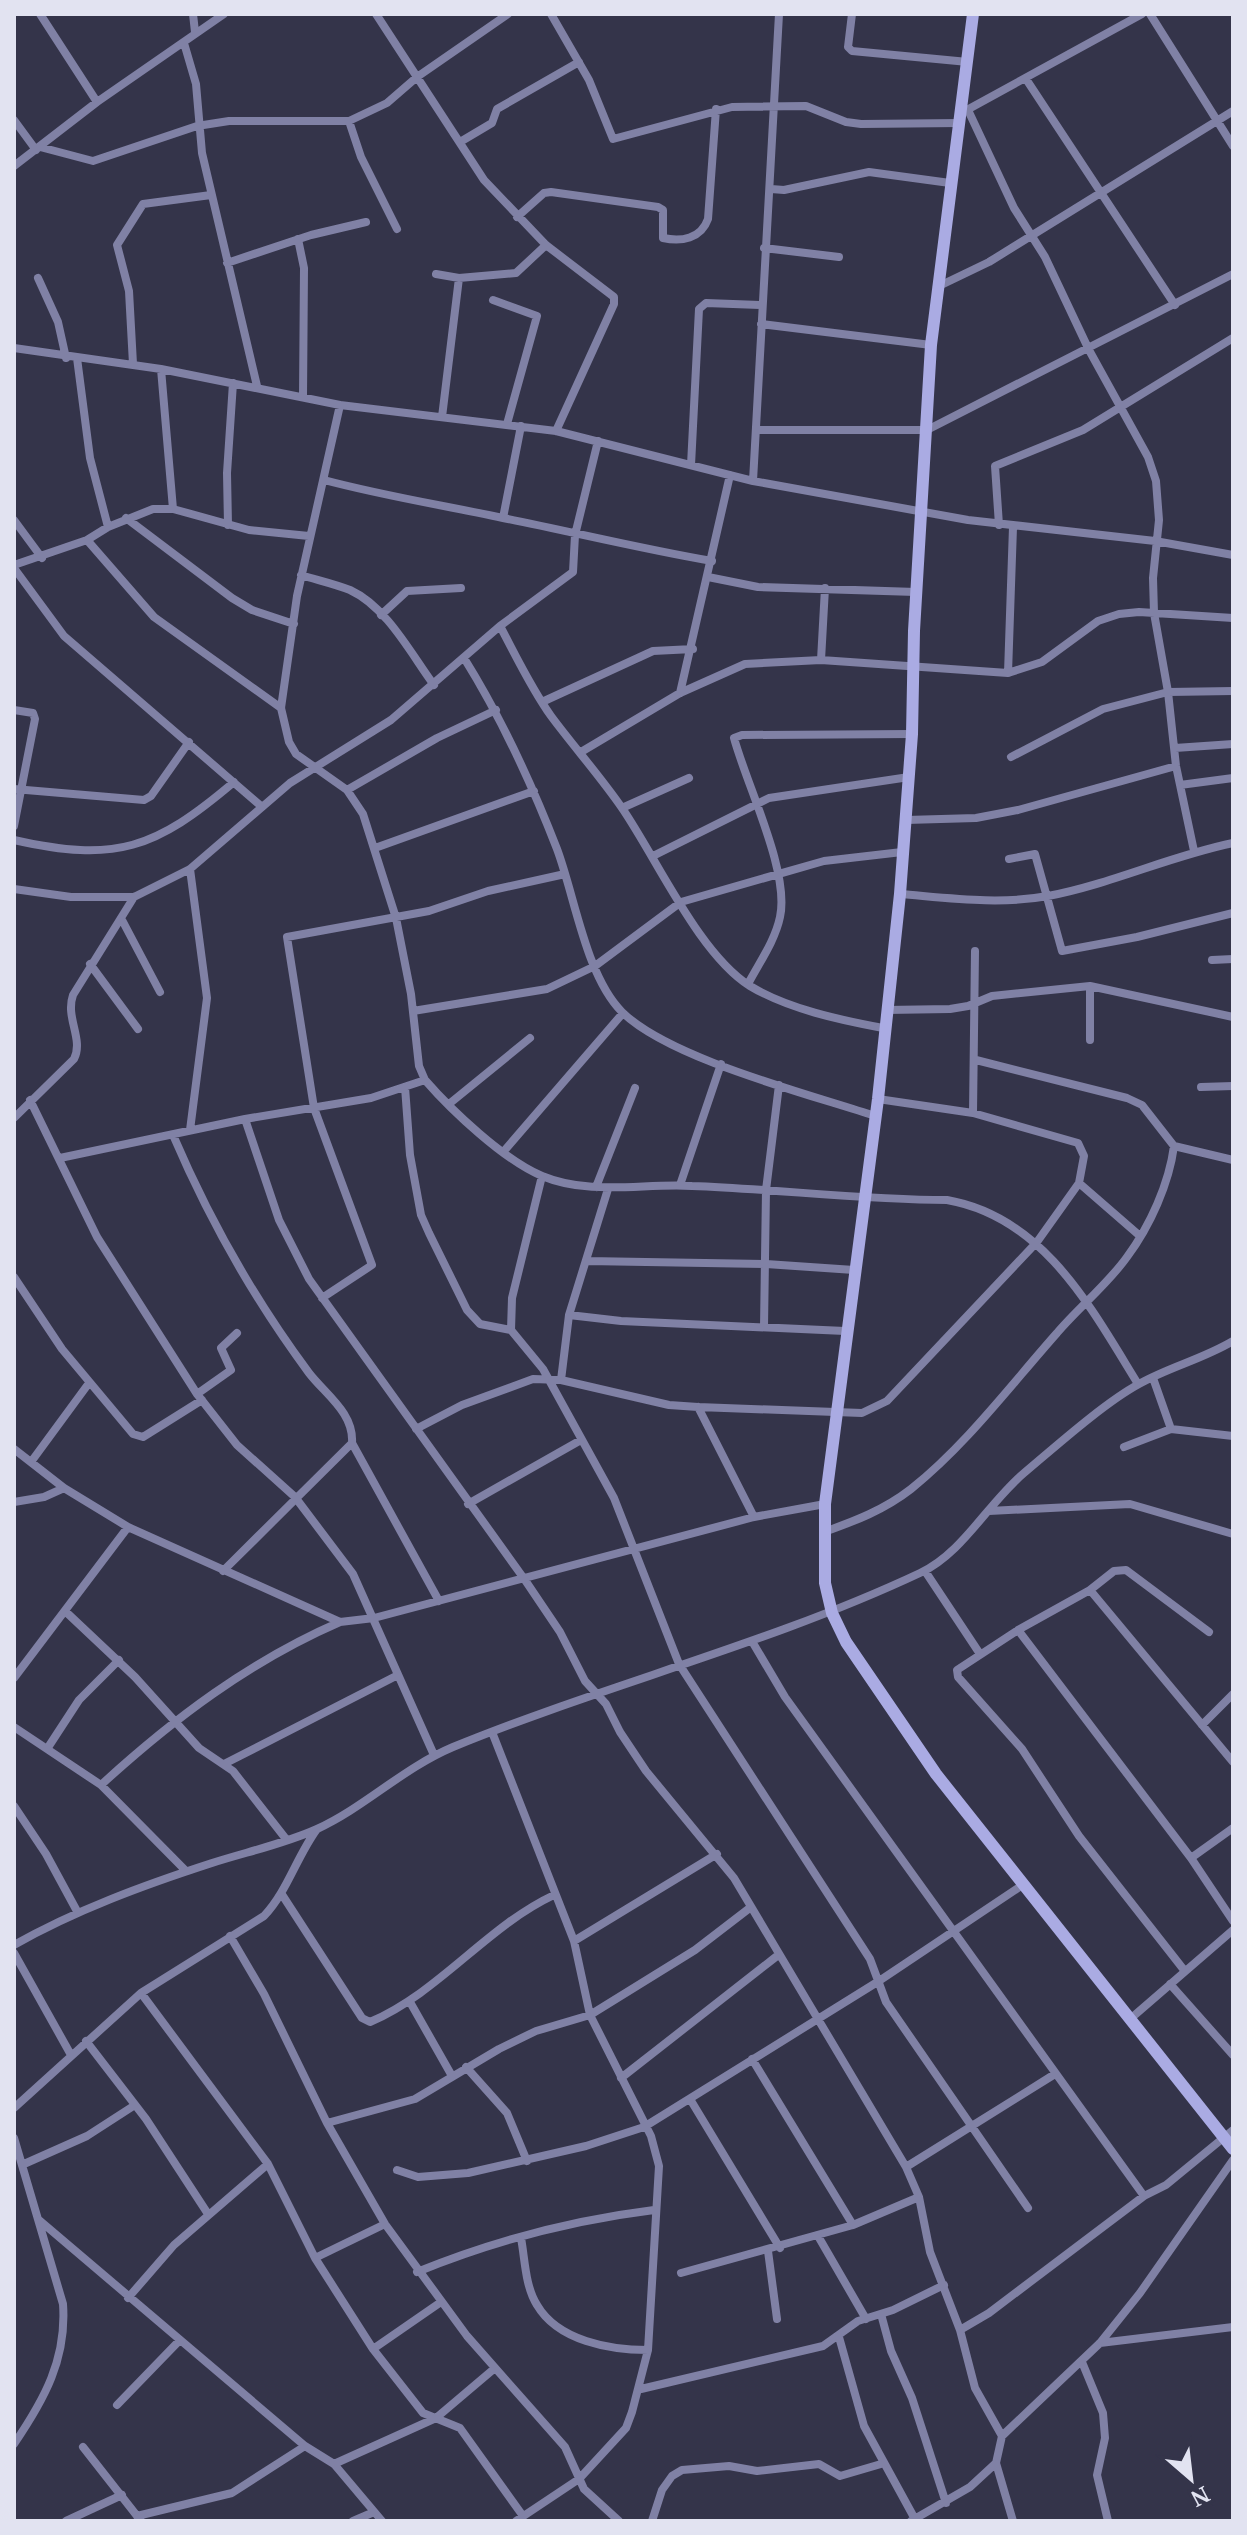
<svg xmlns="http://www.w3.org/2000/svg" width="1247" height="2535" viewBox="0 0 1247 2535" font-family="'Noto Serif',serif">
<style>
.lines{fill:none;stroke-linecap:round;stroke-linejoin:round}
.street{stroke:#8081a5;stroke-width:8}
.secondary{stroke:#aaabe3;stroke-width:12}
</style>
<rect width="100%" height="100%" fill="#34344a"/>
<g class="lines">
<path class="street" d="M40 14 97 102
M193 14 195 32
M376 14 484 180 546 245 614 297V304L556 431
M551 14 589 80 613 139 732 107 806 106 846 122 861 124 960 123
M852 14 848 47 852 51 968 62
M1150 14 1233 146
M184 43 196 84 202 153 257 386
M1026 79 1175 305
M968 110 1014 208 1045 257 1089 350 1148 457 1156 481 1159 520 1153 578 1154 613 1168 692 1176 766 1194 851
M965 111 1142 14
M14 120 36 150
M349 121 361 157 397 229
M460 142 492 123 497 109 579 62
M40 147 93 161 197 126 229 121H349L387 103 417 77 508 14
M14 166 97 102 224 14
M771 189 784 190 869 172 950 183
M517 217 544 193 551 192 658 207 663 210V238C681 242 701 239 708 219L716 109
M298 239 304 268 303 397
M764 248 839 257
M227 263 311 235 366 222
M436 274 459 278 516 273 546 245
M38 278 58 322 66 358
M937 287 989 262 1233 111
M493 300 537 316 507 424
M761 324 931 345
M14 348 161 369 340 405 556 431 753 481 968 520 1155 541 1233 555
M77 358 90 458 108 527
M133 364 129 291 117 245 143 204 211 195
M161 369 173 509
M340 405 297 596 281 708 289 742 296 754 347 790 363 814 396 918 411 994 419 1066 425 1080C452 1111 504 1160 542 1176 590 1196 643 1183 692 1186 777 1189 862 1200 947 1200 1044 1217 1091 1308 1138 1384
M442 417 459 278
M756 430H927L1233 274
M691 465 699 309 706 303 760 305
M324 480C384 496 442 505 503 518 573 532 642 549 712 561
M753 481 779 14
M126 518 232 598 252 610 294 624
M503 518 521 426
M14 520 42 558
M228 525 227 473 233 383
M999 525 995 466 1083 430 1233 338
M87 540 154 617 281 708
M14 565 87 540 108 527 153 509H173L249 530 309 536
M14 568 64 636 261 806
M301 575C317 580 335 584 350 590 387 607 411 654 434 685
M708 577 758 587 916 592
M381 615 407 591 461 588
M500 626C516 656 531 688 551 716 574 747 600 776 622 808 657 859 699 954 750 986 788 1009 840 1020 883 1028
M464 658C502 719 531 782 557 849 575 897 586 976 622 1012 670 1059 809 1094 875 1116
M821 660 825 588
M1008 673 1013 527
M680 693 730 475
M542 702 653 651 693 649
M14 710 33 713 35 719 14 826
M1175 748 1233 744
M581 752 680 693 745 664 821 660 1008 673 1042 662 1098 621 1119 614 1139 612 1233 618
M1011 757 1103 709 1168 692 1233 691
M1180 785 1233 778
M14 789 144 800 151 796 189 742
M347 790 437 738 496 710
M622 808 689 778
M906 820 976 818 1018 810 1176 766
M14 840C116 863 155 849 234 782
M375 848 534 791
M653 856 769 798 909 777
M1009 859 1035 854 1062 951 1137 937 1233 913
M14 889 71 897H134L190 869 290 783 391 720 500 626 573 572 575 535 598 441
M900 894C949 898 999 905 1048 896 1111 884 1170 856 1233 843
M121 918 160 992
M1212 960 1233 959
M90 964 138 1029
M748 984C759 963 775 941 780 917 790 872 747 786 734 738L742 735 912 734
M1090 986V1040
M886 1010 950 1009 968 1006 992 996 1090 986 1233 1017
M413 1011 547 989 595 966 681 902 824 861 902 852
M976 1060 1127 1098 1142 1105 1174 1146 1233 1160
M405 1087 410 1155 421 1215 429 1233 467 1310 480 1324 511 1330
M1201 1087 1233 1086
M30 1100 97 1237 197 1394 237 1445 295 1497 353 1574 434 1755
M449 1104 530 1038
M973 1113 975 951
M14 1118 74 1059C84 1039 65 1018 73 995L134 897
M245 1119 279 1220 309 1279 525 1580 560 1632 585 1681 606 1704 620 1732 646 1771 734 1878 906 2167 919 2197 930 2252 960 2330 975 2388 1002 2436
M190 1130 207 998 190 869
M173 1135C209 1219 254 1299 309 1373 326 1395 354 1413 352 1443L439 1601
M504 1151 623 1013
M60 1158 245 1119 371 1098 425 1080
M542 1176 512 1298 511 1330 543 1369 614 1498 679 1664 870 1959 886 2002 1028 2208
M1079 1183 1140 1236
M680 1185 721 1064
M596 1187 635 1088
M587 1261 766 1264 854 1270
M14 1277 62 1349 133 1434 143 1437 202 1400
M322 1298 372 1265 314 1108 287 937 429 911 488 891 565 874
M569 1315 621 1321 845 1331
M764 1327 766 1190 779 1085
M1153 1378 1171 1429 1233 1436
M561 1380 569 1315 608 1189
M197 1394 231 1370 221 1348 237 1333
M698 1407 754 1517
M416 1429 462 1405 533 1379 561 1380 669 1405 698 1407 862 1413 887 1401 1037 1242 1079 1183 1084 1156 1078 1143 973 1113 878 1099
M1124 1447 1171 1429
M14 1449 64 1488 128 1527 340 1622 374 1618 754 1517 825 1504
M31 1462 89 1383
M14 1502 44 1497 64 1488
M468 1504 581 1440
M989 1511 1130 1504 1233 1534
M824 1532C855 1521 884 1510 911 1489 966 1445 1010 1386 1057 1333 1079 1307 1107 1285 1127 1257 1150 1226 1169 1184 1174 1146
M223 1571 352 1443
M925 1571 980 1654
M1090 1590 1114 1571 1126 1570 1209 1632
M65 1611 135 1677 199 1748 233 1771 286 1839
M1018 1630 1191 1858 1233 1921
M753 1643 785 1697 1144 2196
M14 1678 128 1527
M1202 1725 1233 1694
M14 1727 101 1785 186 1871
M492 1732 574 1941 590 2015 651 2136 659 2166 648 2350 632 2412 626 2428 579 2479 516 2521
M47 1749 79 1700 119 1660
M224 1764 398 1675
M101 1785C173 1719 250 1661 340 1622
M14 1806 46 1854 78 1913
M1191 1858 1233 1828
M281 1893 362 2018 370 2022C440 1992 486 1927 554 1895
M230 1936 264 1994 327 2123 385 2224 467 2336 565 2447 584 2489 619 2521
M574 1941 717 1854
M14 1945C76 1910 144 1885 212 1863 246 1852 284 1844 317 1829 365 1807 403 1768 453 1747 607 1684 769 1644 920 1573 963 1553 988 1503 1024 1473 1055 1447 1104 1403 1139 1384 1169 1367 1203 1359 1233 1341
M14 1953 71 2055
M1184 1970 1079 1836 1022 1749 958 1677 957 1670 1018 1630 1090 1590 1233 1762
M1170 1984 1233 2055
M141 1993 268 2164 315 2258 373 2349 423 2413 460 2428 523 2516
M410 2002 452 2076
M1129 2020 1233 1930
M86 2041 146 2119 208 2214
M752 2059 853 2225
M466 2067 507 2113 527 2161
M621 2078 777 1956
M690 2099 780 2248
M14 2108 141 1993 264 1916C287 1892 297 1856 317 1829
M327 2123 415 2099 499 2049 536 2031 590 2015 695 1950 751 1907
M14 2138 63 2304C67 2359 44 2400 14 2444
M24 2164 87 2136 135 2105
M906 2167 1055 2074
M397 2170 418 2177 468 2173 586 2146 644 2127 879 1981 1021 1886
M39 2220 305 2446 334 2464 382 2521
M818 2236 866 2319
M521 2238C525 2259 525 2286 537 2305 558 2341 610 2350 648 2350
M768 2251 777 2319
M315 2258 385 2224
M417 2272C493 2241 573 2220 654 2210
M681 2273 853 2225 919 2197
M128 2298 174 2245 268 2164
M881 2314 891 2351 912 2398 946 2503
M960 2330 989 2313 1144 2196 1166 2185 1233 2130
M839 2337 864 2426 916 2521
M1100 2343 1233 2327
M373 2349 441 2302
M1082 2362 1103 2413 1105 2438 1097 2475 1108 2521
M641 2389 823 2346 858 2321 893 2310 944 2285
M117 2405 179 2341
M83 2447 141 2521
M996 2463 1013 2521
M334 2464 436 2418 495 2368
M137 2516 232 2493 305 2446
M66 2521 122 2495
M353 2521 374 2512
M652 2521 662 2490 672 2476 682 2470 729 2466 757 2471 819 2464 840 2476 881 2464
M911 2521 970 2487 996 2463 1002 2436 1100 2343 1140 2293 1233 2160"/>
<path class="secondary" d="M973 14 931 345 914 631 912 734 900 894 878 1099 825 1504V1583L832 1613 846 1642 936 1774 1233 2149"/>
</g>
<rect width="1247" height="2535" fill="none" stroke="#e2e3f1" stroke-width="32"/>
<g transform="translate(1191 2479) rotate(152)" stroke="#34344a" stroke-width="6" paint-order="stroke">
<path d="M0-6L14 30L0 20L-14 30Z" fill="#e2e3f1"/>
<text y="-12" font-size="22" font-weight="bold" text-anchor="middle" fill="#e2e3f1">N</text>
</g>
</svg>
